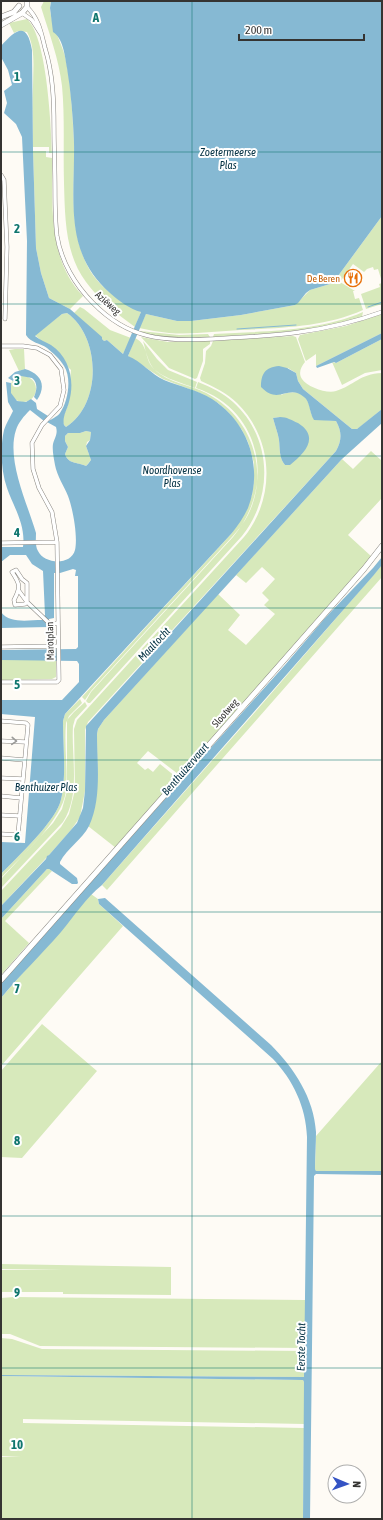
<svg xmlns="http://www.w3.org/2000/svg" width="383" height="1520" viewBox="0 0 383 1520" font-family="'Asap Condensed',sans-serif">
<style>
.green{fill:#d7e9bb;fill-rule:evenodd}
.water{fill:#86b9d3;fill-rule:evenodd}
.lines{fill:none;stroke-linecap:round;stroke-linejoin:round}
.stream{stroke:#86b9d3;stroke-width:1}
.street-casing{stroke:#88857f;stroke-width:4.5}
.secondary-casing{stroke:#88857f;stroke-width:6}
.street{stroke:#fff;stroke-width:3.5}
.secondary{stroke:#fff;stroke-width:5}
.oneway{stroke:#9a9a98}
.grid{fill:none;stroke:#0f766e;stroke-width:1;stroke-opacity:0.55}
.labels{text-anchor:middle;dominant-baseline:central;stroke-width:4;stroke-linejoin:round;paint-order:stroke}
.food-label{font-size:10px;fill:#c56008;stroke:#fff;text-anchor:end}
.street-label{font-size:10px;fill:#353432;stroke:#fff}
.water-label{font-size:11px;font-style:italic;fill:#002f41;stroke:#fff}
.grid-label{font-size:13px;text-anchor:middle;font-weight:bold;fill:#0f766e;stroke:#fff;stroke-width:4;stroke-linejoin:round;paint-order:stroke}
</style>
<rect width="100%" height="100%" fill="#fefbf5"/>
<path class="green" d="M44 1H51C46 15 61 41 65 56 67 66 69 76 70 86 72 105 73 124 74 143 75 186 68 223 86 263 97 287 119 300 141 312L135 327C117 314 99 300 86 282 65 254 65 218 64 183 63 151 65 118 62 86 59 59 49 33 41 7Z
M27 19C47 37 51 125 52 153H49V147H33C33 127 32 107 33 87 33 69 36 49 27 32L18 31 14 33 9 23Z
M33 151H46V157L52 158C53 206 47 258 83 296L70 309 49 298 41 273 36 248Z
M382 216V282L378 269 374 270 373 267 367 269 364 272 353 264 340 282 355 291H353L355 299 359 298 363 310C325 327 281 328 240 330 217 331 192 335 169 333 159 332 149 330 139 328L146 314 177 321H191L241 315 295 305 310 290 330 284 338 276Z
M382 283V304L366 309 361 294 380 287 379 284Z
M80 307 84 309 110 330 131 338 123 354 107 340 104 341 74 313Z
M363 312 362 317C311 332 265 334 213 337L214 334C264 331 317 332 363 312Z
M67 313C101 337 102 404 66 427L64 425 62 420 68 405 71 370 35 335 62 314Z
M382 314V333L316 366V354L306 361 305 359 298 339 300 335 346 326Z
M140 331 179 335 208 334 210 337C190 338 156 341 140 331Z
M293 336 296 337 305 362C301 367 298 373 302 379 307 387 327 394 336 391 355 385 359 374 382 373V409L360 427 357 429H352L303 389 298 381 296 373 288 368 281 395C290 391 304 390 308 402 311 409 310 413 314 419L336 421C342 432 342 440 336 451L88 722 85 730V791L80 817 71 830 49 855 1 906V891L61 827 69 814 75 790 74 729 77 720 244 537C276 498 274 439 237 403 227 393 214 387 201 381L200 378 205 363 206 351 211 346 213 341ZM280 417 285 465C279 458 280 449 279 440 278 433 275 426 273 418Z
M141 337 168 342 210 341V344L203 349V361L197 378 195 379 169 368Z
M135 338C150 345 143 363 160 374 176 385 197 386 213 397 253 421 269 473 248 515 244 523 238 530 232 537L91 691 85 700 82 697 232 533 252 495 254 481V463L248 442 242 430 229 413 218 403 202 394 163 379 128 356Z
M382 339V370L365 373 342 385 332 362 336 363Z
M143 341 157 359 168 370 197 382 195 388C180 382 156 377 149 362 146 355 145 347 143 341Z
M15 349H24L25 369 19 371 9 350Z
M10 389a13 13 0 1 1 26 0a13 13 0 1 1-26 0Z
M198 382C211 387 223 393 233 402 272 437 274 496 242 536L90 703H88L86 701 91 692 233 537C276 486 262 410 196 388Z
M86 431 91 432 90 440 87 442 86 446 91 460 86 466C77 462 68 464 65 454L68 447 65 441V436L68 433H80Z
M371 451 382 461V498L348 535 372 557 181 774H178L148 751 137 763 145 770 148 768 153 772 160 764 176 777 177 779 116 848 88 826C100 795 97 767 97 734L98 729 104 720 218 594 240 615 228 630 246 645 275 614 264 605 269 600 262 593 275 579 262 567 246 583 236 575 342 459 353 469Z
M382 565V577L107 890 102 885 256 711Z
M1 660H56V677L52 679 1 680Z
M80 699 82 703 69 716 66 723C64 746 68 768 66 791 62 821 22 855 1 878V874C18 856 52 825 60 803 67 782 63 744 63 721L65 714Z
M85 702 87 706 75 719 73 726C71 757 81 794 63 822L1 888V879L53 823 62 809 67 791V720L74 712Z
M47 869H49L52 871 5 921 29 943 1 975V919Z
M91 894 98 899 99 904 123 926 1 1066V998Z
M42 1024 97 1071 22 1158 1 1157V1071Z
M382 1061V1171H316L315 1169 316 1136Z
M1 1264 171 1267V1295L63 1294V1292H1V1270H64L1 1269Z
M14 1297 305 1300V1348L40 1346 10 1334H1V1298Z
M1 1338 12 1339 42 1349 305 1351 304 1377 1 1375Z
M1 1376 303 1380 304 1382V1424L23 1419V1423L304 1428 303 1519H1V1457L21 1456 22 1440 21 1456H1Z"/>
<path class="water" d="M51 1H382V216L338 276 330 284 310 290 306 293 298 303 295 305 241 315 191 321H177L146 314 128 356C141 361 151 374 164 380 179 386 197 390 212 399 248 422 264 467 248 508 244 517 238 525 232 533L65 714 63 721C63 744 67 782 60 803 52 825 18 856 1 874V842L25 843 35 717 1 714V700H62L79 682V664L77 661 1 660V650L76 649 78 647V576H75L76 570 73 569 60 573H54V618L49 619 47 623 49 627 1 628V612C10 624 28 620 42 620L45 615 43 571 32 564 26 555H10L1 562V547H23C26 525 14 508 7 488 1 471 0 448 4 430 6 424 10 417 13 411L8 402 6 382 11 383V393L17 401 26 402 31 399 36 403 37 409 48 416 44 421 30 410C24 416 18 423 16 430 6 460 28 505 36 533 36 539 35 546 38 551 44 564 71 566 75 550 78 537 73 509 68 496 64 486 57 476 55 465 54 459 52 450 53 444 55 437 58 434 56 427L47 422C51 419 57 417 60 413 68 402 72 378 64 366 60 359 53 353 47 348 40 343 31 343 26 335L27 241 22 137 16 124 4 113 7 103 4 91 12 85 8 70 1 57V46C16 29 27 21 32 50L33 151 36 248 41 273 49 298 70 309 102 337V339L104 341 107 340 123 354 141 312C130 309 119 301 110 293 63 252 75 198 74 143 73 118 71 92 67 68 65 56 63 38 53 32L50 8ZM67 313C101 337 102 404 66 427L64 425C62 417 67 410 69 402 75 381 70 358 51 345 46 342 40 340 35 336L62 314ZM86 431 91 432 90 440 86 446 91 460 88 464 86 466C77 462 68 464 65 454L68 447 65 441V436L68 433H80Z
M382 333V339L336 363 334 362 317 368 316 366Z
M279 366 287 368 296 373 298 381 303 389 352 429H357L382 409V423L342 459 104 720 98 729 97 734C97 764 102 798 89 826 82 840 67 848 60 862V864L77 878 78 883 77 884H72L49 869H47L1 919V906L46 859 47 856 49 855 77 823 83 808 85 791 86 726 336 451C342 440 342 432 336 421L314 420C309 412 310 401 304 397 288 383 279 406 261 387 261 374 265 367 279 366Z
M25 369C41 374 47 385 37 400L34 397C37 390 38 383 32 378L21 376 13 381 8 378 15 372Z
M280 417C287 417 291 420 298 423 320 437 305 453 290 465H285C279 458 280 449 279 440 278 433 275 426 273 418Z
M382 557V565L373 576 102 885C85 899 75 915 61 932 42 954 20 975 1 998V982L285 665 325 618 373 568Z
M105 898 271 1045C294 1068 314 1098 316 1132 316 1144 315 1157 315 1169L316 1171H382V1175L316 1174 314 1176 310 1519H303L304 1382 303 1380 1 1376V1375L304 1377 307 1137C306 1107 293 1080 273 1059L99 904 98 899Z"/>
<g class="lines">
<path class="stream" d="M368 307 382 302
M237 329 296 325"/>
<defs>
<path id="street" d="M27 7C39 19 41 32 45 48 53 74 54 101 54 128 54 148 55 169 55 189 55 205 55 220 57 236 61 261 75 285 93 303 129 340 163 341 212 339 273 336 324 333 382 312
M22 13 32 20 41 34
M1 175 4 180 7 247 5 319
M1 346H23L37 348 50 355 61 369 64 390 60 406 42 425 32 443 33 469 39 488 52 512 57 542 59 680 57 682H1
M1 543 57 542
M16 570 22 579 27 583V602L25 604 15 605 14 600C21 587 20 584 12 572Z
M19 591 27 602 50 624 58 623
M1 647 58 646
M1 721 26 723 28 725 18 835 1 834
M1 741 26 742
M1 758 24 760
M1 778 23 779
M1 796 21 798
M1 815 20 816"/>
<path id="secondary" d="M27 7V1
M1 17 14 12 19 6
M1 25 22 13 27 7
M1 980 255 693 364 569 382 546"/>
</defs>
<use href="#street" class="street-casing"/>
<use href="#secondary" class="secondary-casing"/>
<use href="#street" class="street"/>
<use href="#secondary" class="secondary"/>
</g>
<defs><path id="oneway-chevron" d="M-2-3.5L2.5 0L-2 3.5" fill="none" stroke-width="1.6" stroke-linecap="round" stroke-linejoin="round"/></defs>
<use class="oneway" href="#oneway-chevron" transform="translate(14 741) rotate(4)"/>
<path class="grid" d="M192 1V1519M1 152H382M1 304H382M1 456H382M1 608H382M1 760H382M1 912H382M1 1064H382M1 1216H382M1 1368H382"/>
<defs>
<symbol id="restaurant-ring" viewBox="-11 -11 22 22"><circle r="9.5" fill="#fff" stroke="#e8710a" stroke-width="1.5"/><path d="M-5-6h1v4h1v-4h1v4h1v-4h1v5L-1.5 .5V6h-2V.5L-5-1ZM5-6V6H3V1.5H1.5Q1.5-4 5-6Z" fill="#e8710a"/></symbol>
</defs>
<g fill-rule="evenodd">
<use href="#restaurant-ring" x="343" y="268" width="20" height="20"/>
</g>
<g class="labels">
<g class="food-label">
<text x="340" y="278">De Beren</text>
</g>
<g class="street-label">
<text transform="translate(108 303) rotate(41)">Aziëweg</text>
<text transform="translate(50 641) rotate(-91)">Marotplan</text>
<text transform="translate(225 713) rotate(-49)">Slootweg</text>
</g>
<g class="water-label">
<text x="228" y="152">Zoetermeerse<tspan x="228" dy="13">Plas</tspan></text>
<text x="172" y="470">Noordhovense<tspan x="172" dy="13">Plas</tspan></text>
<text transform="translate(154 644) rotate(-47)">Maaltocht</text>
<text transform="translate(185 769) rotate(-49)">Benthuizervaart</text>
<text x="46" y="787">Benthuizer Plas</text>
<text transform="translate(301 1347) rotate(-89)">Eerste Tocht</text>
</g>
</g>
<g class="grid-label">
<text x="96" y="22">A</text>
<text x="17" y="81">1</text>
<text x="17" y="233">2</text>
<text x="17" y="385">3</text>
<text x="17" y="537">4</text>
<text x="17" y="689">5</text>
<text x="17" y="841">6</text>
<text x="17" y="993">7</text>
<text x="17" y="1145">8</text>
<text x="17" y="1297">9</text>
<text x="17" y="1449">10</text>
</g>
<rect width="383" height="1520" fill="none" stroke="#353432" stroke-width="4"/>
<g transform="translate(347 1484) rotate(92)"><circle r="19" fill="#ffffff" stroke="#aeaead"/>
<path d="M0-3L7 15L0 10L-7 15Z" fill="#3453c4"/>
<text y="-6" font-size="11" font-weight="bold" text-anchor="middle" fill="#353432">N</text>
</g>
<path d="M239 34v6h125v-6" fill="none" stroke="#353432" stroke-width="2"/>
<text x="245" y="34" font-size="12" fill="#353432" stroke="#ffffff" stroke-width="3" paint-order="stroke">200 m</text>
</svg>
